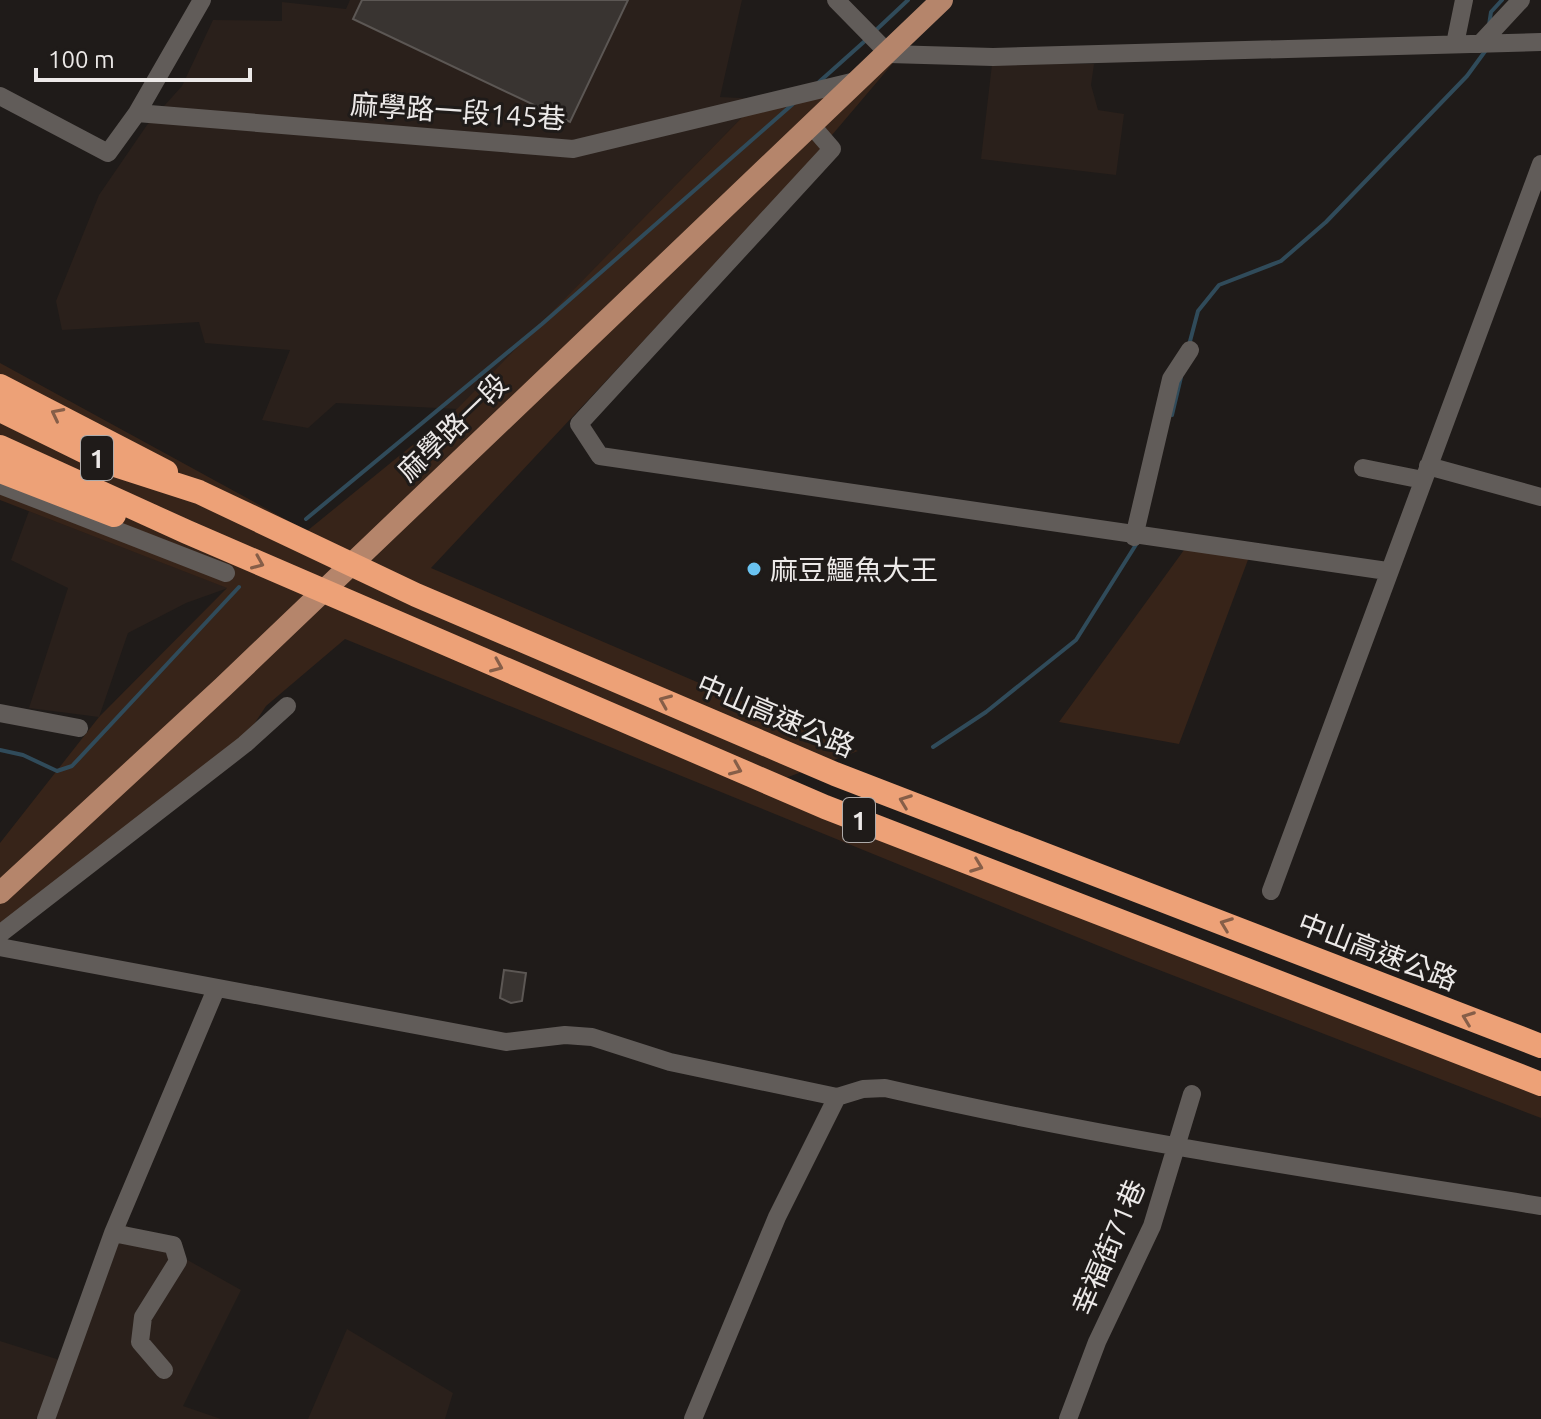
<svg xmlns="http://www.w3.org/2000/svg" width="1541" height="1419" viewBox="0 0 1541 1419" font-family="Ubuntu,'Noto Sans TC',sans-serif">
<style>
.built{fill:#2a201b}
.green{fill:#372419}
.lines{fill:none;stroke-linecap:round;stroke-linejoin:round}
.stream{stroke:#304b5a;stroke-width:4}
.building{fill:#393431;stroke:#5c5754;stroke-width:2}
.minor{stroke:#615c59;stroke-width:18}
.major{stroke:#b5856b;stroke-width:22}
.highway{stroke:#eda177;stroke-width:24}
.oneway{stroke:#865e48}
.poi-dot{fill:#6ac3f1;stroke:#1f1b19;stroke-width:3}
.labels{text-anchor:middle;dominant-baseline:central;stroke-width:6;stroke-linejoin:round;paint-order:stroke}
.shield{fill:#1f1b19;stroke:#aeabaa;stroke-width:2}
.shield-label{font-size:26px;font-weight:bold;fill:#ece9e8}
.street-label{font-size:28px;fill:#ece9e8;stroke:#1f1b19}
.poi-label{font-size:28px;fill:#ece9e8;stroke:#1f1b19;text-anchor:start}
</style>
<rect width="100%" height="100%" fill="#1f1b19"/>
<path class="built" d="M350 0H742L720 97 760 99 458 409 336 403 308 428 262 420 290 350 205 343 199 322 62 330 56 301 99 195 147 125 182 86 213 20 282 21V2L346 9Z
M992 64H1094L1091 85 1098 110 1124 114 1116 175 981 159Z
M29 511 228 588 186 603 128 633 99 717 29 708 68 588 11 560Z
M118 1221 241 1290 183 1406 221 1419H0V1341L66 1362Z
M347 1329 453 1393 445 1419H308Z"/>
<path class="green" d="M894 62 792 182 431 568 858 751 764 786 1541 1095V1118L1136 961 345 639 266 706 222 773 0 927V843L99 717 227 588 0 500V363L307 531 458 408 760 99Z
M1184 550 1249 557 1179 744 1059 722Z"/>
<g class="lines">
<path class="stream" d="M1489 25 1491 12 1502 0
M875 31 908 0
M819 82 866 40
M1189 345 1198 311 1219 285 1281 261 1326 222 1467 76 1486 50
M1172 415 1181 377
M306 519 542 324 794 103
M933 747 986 712 1076 640 1137 543
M0 750 23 755 57 771 72 766 239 587"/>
</g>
<path class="building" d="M362 0H628L570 122 353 19Z
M504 970 526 973 522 1001 511 1003 500 998Z"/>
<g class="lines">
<path class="minor" d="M836 0 889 54 993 57 1541 42
M1455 44 1464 0
M1480 44 1521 0
M0 96 108 153 137 113 202 0
M137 113 573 149 860 80
M813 127 832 149 579 424 600 456 1387 571
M1428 466 1541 497
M1363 468 1423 480
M0 485 226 573
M1134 537 1171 379 1190 350
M0 713 79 728
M1271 891 1541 164
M0 934 245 744 287 706
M0 947 506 1042 565 1035 592 1037 670 1062 837 1097 777 1217 693 1419
M837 1097 863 1089 885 1088C1102 1138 1321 1171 1541 1206
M113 1233 173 1245 178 1261 143 1317 140 1342 164 1370
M46 1419 113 1233 216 989
M1068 1419 1097 1342 1152 1226 1192 1094"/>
<path class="major" d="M0 893 223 687 942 0"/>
<path class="highway" d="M0 386 166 472
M0 410 106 462 199 492 416 595 835 774 1541 1046
M0 447 187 532 825 807 1541 1084
M0 471 114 515"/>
</g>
<defs><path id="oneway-chevron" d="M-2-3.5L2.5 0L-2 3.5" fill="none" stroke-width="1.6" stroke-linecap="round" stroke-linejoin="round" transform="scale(2)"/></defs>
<g class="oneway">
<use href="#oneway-chevron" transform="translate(57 414) rotate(-153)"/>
<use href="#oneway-chevron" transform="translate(258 563) rotate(23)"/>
<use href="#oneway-chevron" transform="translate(497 666) rotate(23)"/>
<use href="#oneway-chevron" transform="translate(665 701) rotate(-157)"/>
<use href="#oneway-chevron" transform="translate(736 769) rotate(23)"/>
<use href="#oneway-chevron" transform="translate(905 801) rotate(-159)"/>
<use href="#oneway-chevron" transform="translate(977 866) rotate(21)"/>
<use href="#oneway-chevron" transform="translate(1226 924) rotate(-159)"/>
<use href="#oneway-chevron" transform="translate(1468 1018) rotate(-159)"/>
</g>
<circle class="poi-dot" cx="754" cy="569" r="8"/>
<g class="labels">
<g class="shield">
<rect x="81" y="436" width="32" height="44" rx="6"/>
<rect x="843" y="798" width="32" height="44" rx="6"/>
</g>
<g class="shield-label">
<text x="97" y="458">1</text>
<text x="859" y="820">1</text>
</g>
<g class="street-label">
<text transform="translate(458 111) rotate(4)">麻學路一段145巷</text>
<text transform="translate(452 427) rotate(-44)">麻學路一段</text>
<text transform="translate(776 715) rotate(23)">中山高速公路</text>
<text transform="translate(1378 951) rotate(21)">中山高速公路</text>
<text transform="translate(1108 1247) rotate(-67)">幸福街71巷</text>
</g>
<g class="poi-label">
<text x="770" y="569">麻豆鱷魚大王</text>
</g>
</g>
<path d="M36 68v12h214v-12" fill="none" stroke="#ece9e8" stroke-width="4"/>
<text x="48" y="68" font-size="24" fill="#ece9e8" stroke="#1f1b19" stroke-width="6" paint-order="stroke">100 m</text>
</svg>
